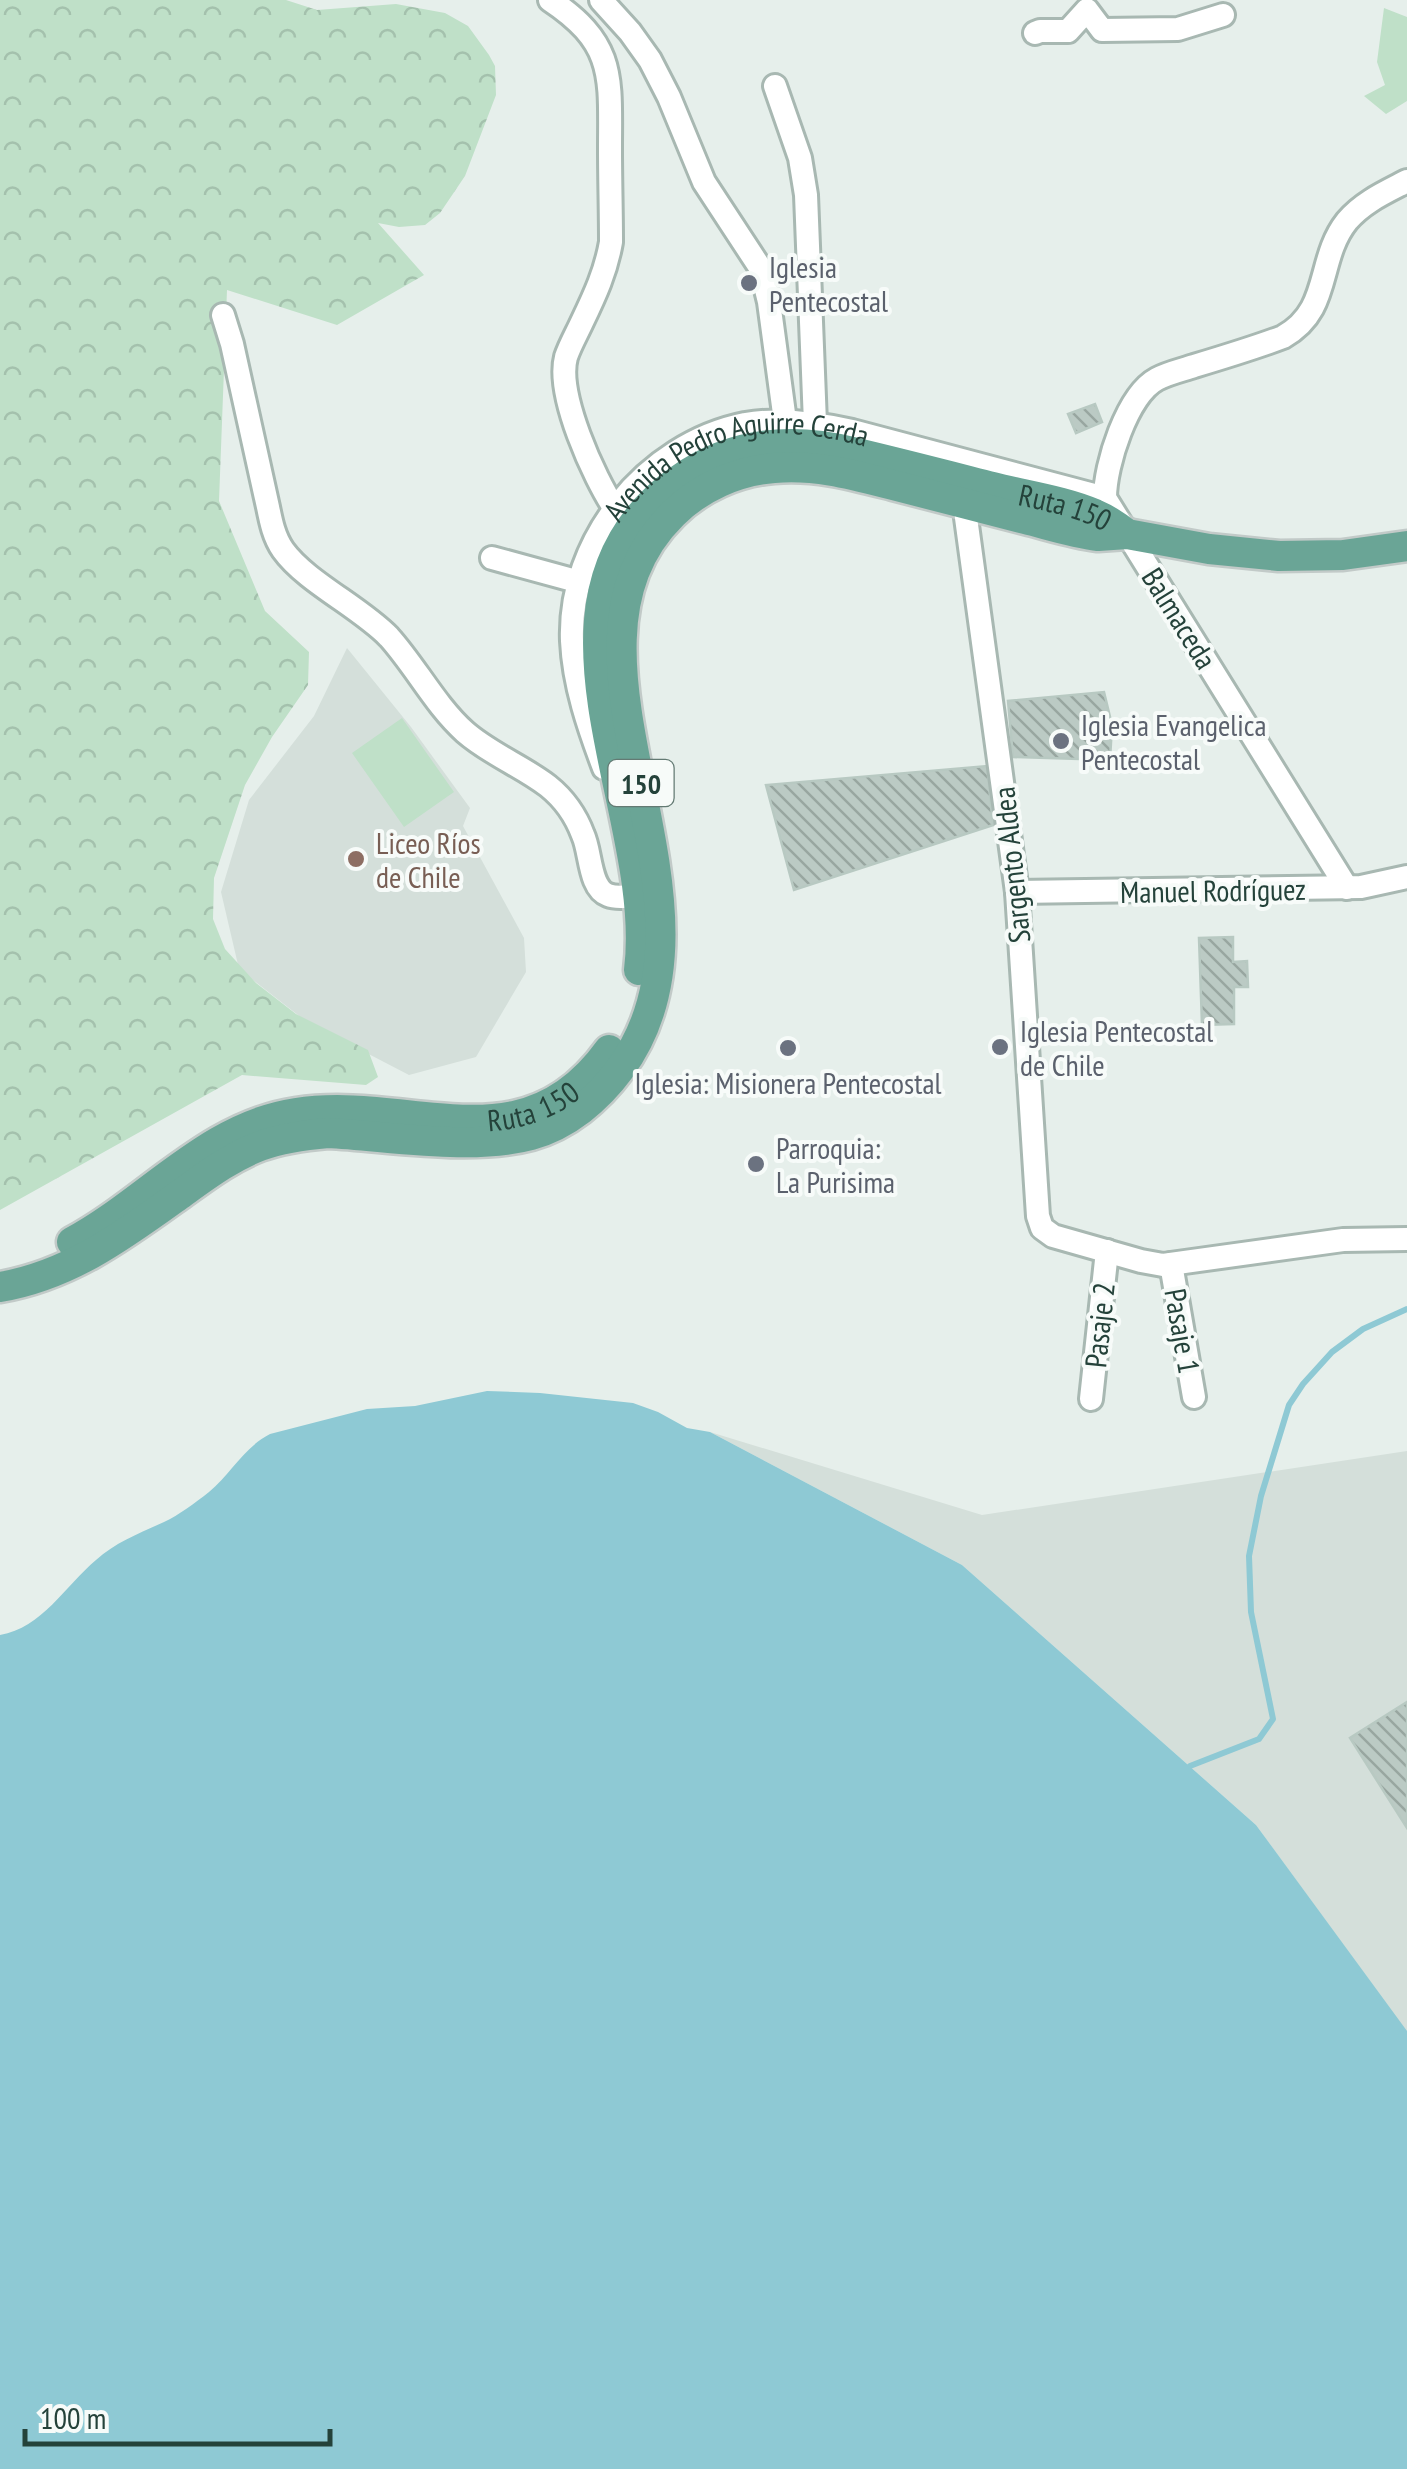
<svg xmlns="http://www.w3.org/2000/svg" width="1407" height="2469" viewBox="0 0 1407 2469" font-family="'PT Sans Narrow',sans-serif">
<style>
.built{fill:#d4dfda}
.forest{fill:url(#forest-crowns)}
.park{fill:#bfe0c8}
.water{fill:#8ec9d4}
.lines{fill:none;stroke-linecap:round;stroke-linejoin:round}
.stream{stroke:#8ec9d4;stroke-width:6}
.building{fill:url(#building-back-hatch);stroke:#b8c9c2;stroke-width:2.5}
.minor-casing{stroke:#a8b8b2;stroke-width:28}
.major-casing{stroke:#c2cac8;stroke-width:35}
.minor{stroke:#fff;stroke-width:22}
.major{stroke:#6aa596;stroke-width:30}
.worship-dot{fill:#6b7280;stroke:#f7fbf9;stroke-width:4}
.education-dot{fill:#8d6e63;stroke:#f7fbf9;stroke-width:4}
.labels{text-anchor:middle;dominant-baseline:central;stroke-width:8;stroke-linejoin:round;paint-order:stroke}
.shield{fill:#f7fbf9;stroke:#637a73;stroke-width:2.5}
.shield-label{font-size:28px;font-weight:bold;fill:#24423a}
.worship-label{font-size:30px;fill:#5b616d;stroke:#f7fbf9;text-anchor:start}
.street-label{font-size:30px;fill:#24423a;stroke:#f7fbf9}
.education-label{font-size:30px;fill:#785e54;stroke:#f7fbf9;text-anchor:start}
</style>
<defs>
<pattern id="forest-crowns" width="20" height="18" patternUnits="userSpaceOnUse" patternTransform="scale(2.5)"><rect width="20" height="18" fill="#bfe0c8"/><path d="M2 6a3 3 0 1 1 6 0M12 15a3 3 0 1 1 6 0" fill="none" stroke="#a4c1ad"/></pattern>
<pattern id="building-back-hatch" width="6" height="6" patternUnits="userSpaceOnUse" patternTransform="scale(2.5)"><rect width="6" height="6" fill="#bbcac4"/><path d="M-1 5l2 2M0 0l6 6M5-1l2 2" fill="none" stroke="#98a6a0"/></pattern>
</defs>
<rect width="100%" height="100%" fill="#e6efeb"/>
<path class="built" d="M347 648 411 727 470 808 463 826 524 938 526 972 476 1057 409 1075 307 1022 239 969 221 892 249 800 314 716Z
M710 1432 982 1515 1407 1451V2032L1256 1825 962 1565Z"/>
<path class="forest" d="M0 0H286L317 10 396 4 445 13 468 26 489 55 495 66 496 95 465 176 440 213 425 225 399 227 378 223 424 275 337 325 227 290 219 501 265 611 309 652 308 685 272 737 245 785 214 878 213 919 225 949 256 983 296 1014 368 1050 378 1077 366 1085 242 1075 0 1210Z"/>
<path class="park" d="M1384 8 1407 17V101L1386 114 1364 96 1385 85 1377 62Z
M402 718 454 792 404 827 352 753Z"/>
<path class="water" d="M487 1391 540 1393 633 1403 658 1412 687 1428 710 1432 962 1565 1256 1825 1407 2031V2469H0V1635C42 1628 65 1586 96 1560 116 1542 140 1533 164 1522 179 1515 195 1503 209 1492 231 1474 243 1448 270 1434L367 1409 415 1406Z"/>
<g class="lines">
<path class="stream" d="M1190 1766 1259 1739 1273 1719 1251 1612 1249 1556 1261 1496 1289 1405 1303 1384 1332 1352 1363 1329 1407 1309"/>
</g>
<path class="building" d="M1095 404 1102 422 1076 433 1068 414Z
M1104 692 1112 725 1110 760 1013 757 1008 701Z
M987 766 993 825 794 890 766 785Z
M1233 937V962L1247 961 1248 987H1234V1024L1202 1025 1199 938Z
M1407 1702V1828L1350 1738Z"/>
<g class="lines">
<defs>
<g id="minor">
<path d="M550 0C616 44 610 77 610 149 610 180 611 211 611 242 606 271 595 295 582 322 577 333 570 345 566 357 556 394 594 478 615 509"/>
<path d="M601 0 630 32 650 60 669 97 704 182 761 269 769 302 785 421"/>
<path d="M1035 33 1040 31H1068L1087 10 1102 30 1178 29 1223 15"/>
<path d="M775 86 800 158 806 195 815 423"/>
<path d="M223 315 232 344 268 507C271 522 274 537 283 550 306 582 360 607 389 637 416 667 435 705 465 732 490 754 522 766 548 786 563 798 576 816 583 835 591 852 589 888 608 895 621 900 640 894 653 892"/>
<path d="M964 503 1017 892 1038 1216 1042 1228 1053 1236 1141 1261 1163 1265 1343 1240 1407 1239"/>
<path d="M492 558 580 582"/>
<path id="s1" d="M604 768C589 728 574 685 572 641 568 541 646 444 745 424 781 418 817 423 852 431L1105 498"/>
<path d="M1347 888 1105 498C1105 465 1127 395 1157 379 1168 373 1182 370 1194 366 1224 357 1254 348 1283 337 1332 310 1316 260 1347 221 1363 202 1386 192 1407 181"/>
<path d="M1017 892 1361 887 1407 877"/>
<path d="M1171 1264 1194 1397"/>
<path d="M1091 1399 1107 1251"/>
</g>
<g id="major">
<path id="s2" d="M639 970C659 811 511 598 680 479 732 442 792 437 853 452 900 463 946 475 993 487 1024 495 1066 501 1095 514 1107 519 1117 526 1127 534"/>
<path id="s3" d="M72 1242C147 1202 208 1126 296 1113 412 1095 523 1170 609 1050"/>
<path d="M0 1287C71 1275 125 1234 182 1193 207 1175 231 1157 260 1146 282 1138 305 1135 328 1133 389 1136 472 1151 531 1135 567 1125 598 1099 620 1069 744 902 530 654 673 514 700 487 737 471 774 468 815 464 854 475 893 485 937 496 981 508 1025 519 1049 525 1073 533 1098 536L1127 534 1209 549 1279 556 1343 555 1407 546"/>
</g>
</defs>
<use href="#minor" class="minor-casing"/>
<use href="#major" class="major-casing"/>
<use href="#minor" class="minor"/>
<use href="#major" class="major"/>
</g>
<g class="worship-dot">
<circle cx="749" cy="283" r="10"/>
<circle cx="1061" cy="741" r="10"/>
<circle cx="1000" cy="1047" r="10"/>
<circle cx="788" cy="1048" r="10"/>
<circle cx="756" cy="1164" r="10"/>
</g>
<circle class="education-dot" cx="356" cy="859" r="10"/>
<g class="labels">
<rect class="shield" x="608.5" y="760" width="65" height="46" rx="8"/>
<g class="shield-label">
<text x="641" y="783">150</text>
</g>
<g class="worship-label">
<text x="769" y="266">Iglesia<tspan x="769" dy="34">Pentecostal</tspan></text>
<text x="1081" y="724">Iglesia Evangelica<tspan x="1081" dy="34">Pentecostal</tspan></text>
<text x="1020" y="1030">Iglesia Pentecostal<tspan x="1020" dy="34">de Chile</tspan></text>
<text x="788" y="1082" text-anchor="middle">Iglesia: Misionera Pentecostal</text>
<text x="776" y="1147">Parroquia:<tspan x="776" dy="34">La Purisima</tspan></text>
</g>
<g class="street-label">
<text stroke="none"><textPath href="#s1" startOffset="410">Avenida Pedro Aguirre Cerda</textPath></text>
<text stroke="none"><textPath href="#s2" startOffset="922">Ruta 150</textPath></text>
<text transform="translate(1180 618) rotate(58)">Balmaceda</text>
<text transform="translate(1011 865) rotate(-96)">Sargento Aldea</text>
<text transform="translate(1213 890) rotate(-1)">Manuel Rodríguez</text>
<text stroke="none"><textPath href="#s3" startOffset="500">Ruta 150</textPath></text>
<text transform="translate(1099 1325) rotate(-84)">Pasaje 2</text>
<text transform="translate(1183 1331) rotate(80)">Pasaje 1</text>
</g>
<g class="education-label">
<text x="376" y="842">Liceo Ríos<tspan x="376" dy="34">de Chile</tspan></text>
</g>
</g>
<path d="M25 2429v15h305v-15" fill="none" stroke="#24423a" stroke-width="5"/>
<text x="40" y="2429" font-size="30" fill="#24423a" stroke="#f7fbf9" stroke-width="8" paint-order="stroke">100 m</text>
</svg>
